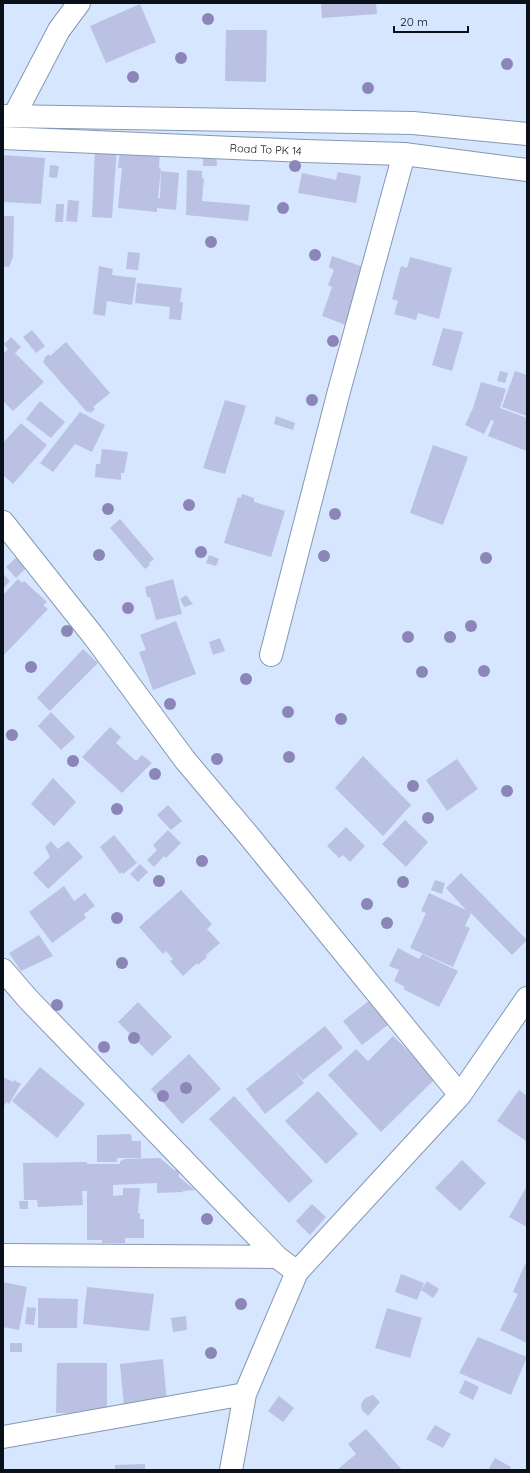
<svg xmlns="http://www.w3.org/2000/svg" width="530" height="1473" viewBox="0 0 530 1473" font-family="Quicksand,sans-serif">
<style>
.building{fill:#bbc1e2}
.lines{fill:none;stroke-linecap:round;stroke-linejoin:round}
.street-casing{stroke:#8498b4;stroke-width:24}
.secondary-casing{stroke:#8498b4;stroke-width:24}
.street{stroke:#fff;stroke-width:22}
.secondary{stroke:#fff;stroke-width:22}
.tree{fill:#8c86b8}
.labels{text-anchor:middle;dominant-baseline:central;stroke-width:3.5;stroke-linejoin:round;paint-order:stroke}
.street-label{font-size:11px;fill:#09101a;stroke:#d5e6fe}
</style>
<rect width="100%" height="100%" fill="#d5e6fe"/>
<path class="building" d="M321 3H376L377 14 322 18Z
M140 4 156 42 106 63 90 26Z
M226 30H267L266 82 225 81Z
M95 148H117L112 218 92 217Z
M120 149 160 151 159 168 161 169 158 198H160L161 171 179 173 176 210 157 208V212L118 208 122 168H118Z
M203 153H216L217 166H203Z
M3 155 45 158 41 204 3 202Z
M50 165 59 166 57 178 49 177Z
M187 170 202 171V179L204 178 202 201 250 205 248 221 186 215Z
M338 172 361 176 356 203 298 193 302 173 336 180Z
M68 200 79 201 77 222 66 221Z
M56 204H64L63 222H55Z
M3 216H14L13 257 9 267 3 266Z
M128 252 140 253 138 270 126 269Z
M332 256 369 269 346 325 322 316 332 287 328 285 334 270 329 267Z
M410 257 452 268 439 319 418 313 416 320 394 314 398 301 392 299 401 266 407 268Z
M99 266 113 269 112 275 136 278 132 305 107 301 105 316 93 314Z
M137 283 182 288 180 302H183L181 320 169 319 170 307 135 303Z
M443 328 463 332 452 371 432 365Z
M32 330 45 346 36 353 23 337Z
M11 337 21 347 15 353 44 382 13 411 3 401V354L8 349 4 344Z
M66 342 110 393 93 407 95 409 90 413 88 411 87 412 43 362 45 359 44 358 49 354 50 356Z
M500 371 508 373 505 383 497 381Z
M515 371 527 375V416L502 407Z
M481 382 506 389 500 408 527 418V451L488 436 494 421 491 420 484 434 465 425 473 408Z
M225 400 246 406 225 474 203 468Z
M40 401 65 422 51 438 26 419Z
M80 412 105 425 92 452 75 444 53 472 40 463Z
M276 416 295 423 293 430 274 424Z
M21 423 47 445 13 484 3 475V443Z
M433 445 468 457 443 525 410 513Z
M102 449 128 452 124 473H121V480L95 477 96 464H100Z
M242 494 254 498V502L285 511 271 557 224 543 238 497 241 498Z
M120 519 154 559 149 563 150 565 145 569 110 528Z
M20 554 30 564 16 578 6 567Z
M209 555 219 559 216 566 206 563Z
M3 574 10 581 3 589Z
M18 579 22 583 24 581 47 602 43 605 48 609 3 656V595Z
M173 579 182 614 156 620 150 597H147L145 587Z
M186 595 193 604 184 607 180 599Z
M176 621 196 674 153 690 139 652 146 650 140 635Z
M220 638 225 651 213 655 209 642Z
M83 649 98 663 50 711 37 698Z
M51 712 75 737 61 750 38 726Z
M110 727 121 737 116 743 136 761 142 755 152 763 122 793 82 757Z
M363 756 411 805 383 836 335 788Z
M457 759 478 789 447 811 426 780Z
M53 778 76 802 54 826 31 804Z
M168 805 182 821 171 830 157 815Z
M405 820 428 842 406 867 382 844Z
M346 827 365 846 350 862 343 855 339 858 327 846Z
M168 830 181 843 166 858 164 856 154 867 147 860 157 850 153 845Z
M114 835 137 863 123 874 122 872 120 874 100 847Z
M51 841 58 849 68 841 83 857 48 889 33 873 50 857 45 847Z
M140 864 148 872 138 882 130 874Z
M461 873 527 940 512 955 471 913 465 926 470 928 453 967 410 948 426 913 421 911 429 893 466 910 446 888Z
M435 880 445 883 442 894 431 890Z
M64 886 74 901 85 893 95 906 84 914 86 918 52 943 29 912Z
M181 890 212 924 207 929 220 943 206 955 207 957 198 965 197 963 183 976 170 961 173 959 166 951 163 954 139 927Z
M39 935 53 956 21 971 9 953Z
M398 948 419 959 422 954 458 971 439 1007 403 989 405 987 394 981 399 970 389 966Z
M370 1000 389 1024 362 1045 343 1021Z
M138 1002 172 1037 152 1056 118 1022Z
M325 1026 343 1048 303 1080 295 1071 304 1083 265 1114 246 1089Z
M393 1036 436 1078 381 1132 328 1075 356 1049 368 1061Z
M189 1054 221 1089 182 1124 151 1089Z
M40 1067 85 1104 57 1138 12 1101Z
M3 1077 13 1082 14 1080 21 1084 9 1104 6 1102 3 1108Z
M519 1090 527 1096V1139L526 1141 497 1121Z
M318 1091 358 1134 326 1164 285 1121Z
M234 1096 313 1181 289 1203 209 1119Z
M131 1134 132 1141H141V1158H117V1162H97V1135Z
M160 1158 174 1170H179V1177L195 1190 183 1191V1192L157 1193V1183L113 1185V1196L123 1195V1188H140L138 1213H140V1219H144V1238H125V1243H102V1240H87V1191H82L83 1205 38 1207 37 1200H24L23 1163 87 1162V1164H120V1161L126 1159Z
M462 1160 486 1183 460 1211 435 1188Z
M527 1186V1227L509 1217Z
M19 1201H28V1209H20Z
M312 1204 326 1217 310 1235 296 1221Z
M525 1264 527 1265V1343L500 1330 518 1294 513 1292Z
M401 1274 424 1283 417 1300 395 1292Z
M427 1281 439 1289 433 1298 421 1290Z
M3 1282 27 1287 19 1330 3 1327Z
M87 1287 154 1294 149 1331 83 1324Z
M38 1298 78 1299 77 1328H38Z
M27 1307 36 1308 34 1325 25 1324Z
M387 1308 422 1318 410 1358 375 1348Z
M186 1316 187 1330 173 1332 171 1318Z
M478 1337 527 1357 511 1395 459 1373Z
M10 1343H22V1352H10Z
M163 1359 168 1414 125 1418 120 1364Z
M57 1363H107V1414L56 1413Z
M465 1380 479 1387 473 1400 459 1393Z
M373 1395 380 1402 368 1416 362 1410 361 1404 365 1398Z
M279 1396 294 1408 283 1422 268 1411Z
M435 1425 451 1434 443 1448 426 1439Z
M366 1429 374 1438 402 1470H337L356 1454 348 1444Z
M495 1458 511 1467 509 1470H488Z
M145 1464V1470H115V1465Z"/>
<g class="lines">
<defs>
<path id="street" d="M14 116 59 30 79 3
M3 522 95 638 185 760 249 836 460 1095
M271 655 339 391 404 154
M3 970 28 999 277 1257 297 1272
M3 1255 277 1257
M3 1437 245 1394
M231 1470 245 1394 297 1272 460 1095 527 998"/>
<g id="secondary">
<path d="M3 116 413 123 527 134"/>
<path id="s1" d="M3 138 304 151 404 154 527 170"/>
</g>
</defs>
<use href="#street" class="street-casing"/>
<use href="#secondary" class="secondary-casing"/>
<use href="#street" class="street"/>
<use href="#secondary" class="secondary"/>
</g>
<g class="tree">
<circle cx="208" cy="19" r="6"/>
<circle cx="181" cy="58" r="6"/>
<circle cx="507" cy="64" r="6"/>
<circle cx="133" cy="77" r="6"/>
<circle cx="368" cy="88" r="6"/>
<circle cx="295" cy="166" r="6"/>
<circle cx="283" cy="208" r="6"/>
<circle cx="211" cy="242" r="6"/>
<circle cx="315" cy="255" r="6"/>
<circle cx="333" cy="341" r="6"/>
<circle cx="312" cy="400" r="6"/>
<circle cx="189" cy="505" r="6"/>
<circle cx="108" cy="509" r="6"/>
<circle cx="335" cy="514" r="6"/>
<circle cx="201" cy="552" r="6"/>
<circle cx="99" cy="555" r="6"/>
<circle cx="324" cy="556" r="6"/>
<circle cx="486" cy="558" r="6"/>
<circle cx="128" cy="608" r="6"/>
<circle cx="471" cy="626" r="6"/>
<circle cx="67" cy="631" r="6"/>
<circle cx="408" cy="637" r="6"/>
<circle cx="450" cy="637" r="6"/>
<circle cx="31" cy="667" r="6"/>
<circle cx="484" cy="671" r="6"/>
<circle cx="422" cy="672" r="6"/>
<circle cx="246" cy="679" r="6"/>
<circle cx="170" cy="704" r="6"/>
<circle cx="288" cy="712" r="6"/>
<circle cx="341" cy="719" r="6"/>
<circle cx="12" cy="735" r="6"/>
<circle cx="289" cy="757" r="6"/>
<circle cx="217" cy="759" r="6"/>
<circle cx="73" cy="761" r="6"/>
<circle cx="155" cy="774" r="6"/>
<circle cx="413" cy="786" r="6"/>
<circle cx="507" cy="791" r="6"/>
<circle cx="117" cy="809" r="6"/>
<circle cx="428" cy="818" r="6"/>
<circle cx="202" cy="861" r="6"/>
<circle cx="159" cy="881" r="6"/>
<circle cx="403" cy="882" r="6"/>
<circle cx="367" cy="904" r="6"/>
<circle cx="117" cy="918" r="6"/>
<circle cx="387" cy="923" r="6"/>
<circle cx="122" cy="963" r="6"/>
<circle cx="57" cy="1005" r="6"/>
<circle cx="134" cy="1038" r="6"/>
<circle cx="104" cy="1047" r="6"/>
<circle cx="186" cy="1088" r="6"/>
<circle cx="163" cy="1096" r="6"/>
<circle cx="207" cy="1219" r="6"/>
<circle cx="241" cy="1304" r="6"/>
<circle cx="211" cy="1353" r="6"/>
</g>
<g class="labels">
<g class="street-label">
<text stroke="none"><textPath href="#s1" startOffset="263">Road To PK 14</textPath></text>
</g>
</g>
<rect width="530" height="1473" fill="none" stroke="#09101a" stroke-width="8"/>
<path d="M394 26v6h74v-6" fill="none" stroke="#09101a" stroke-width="2"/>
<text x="400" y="26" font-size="12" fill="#09101a" stroke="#d5e6fe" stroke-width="3" paint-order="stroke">20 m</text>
</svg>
